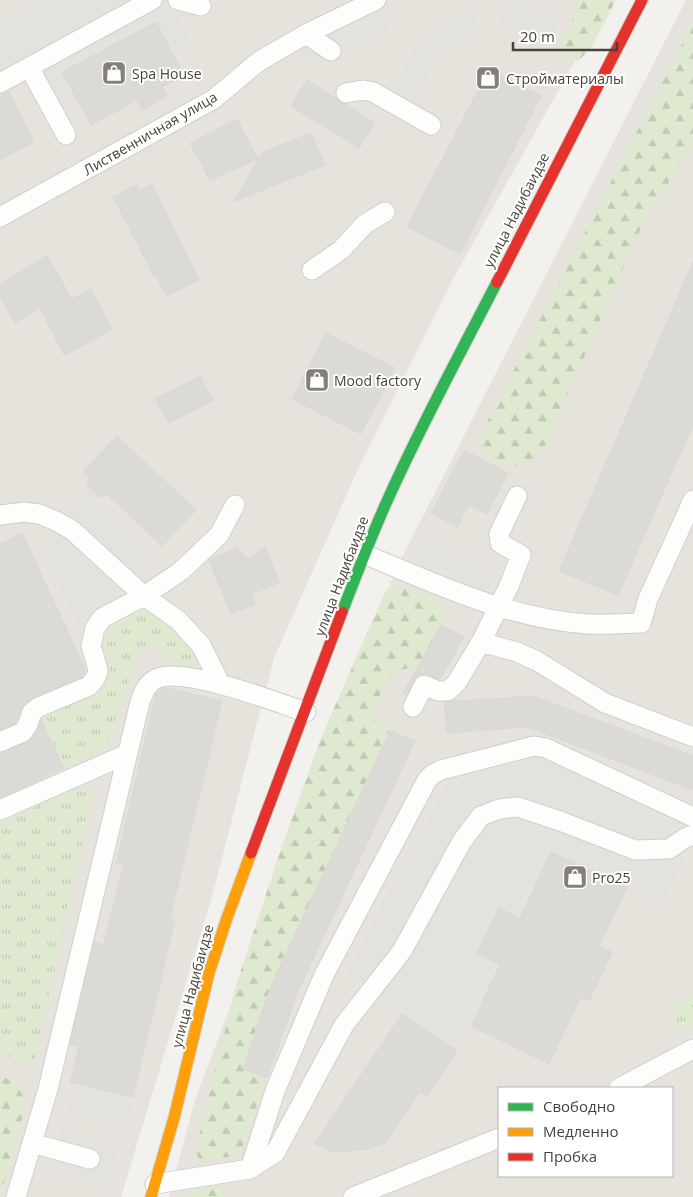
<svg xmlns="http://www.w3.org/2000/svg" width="693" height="1197" viewBox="0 0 693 1197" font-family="'Open Sans',sans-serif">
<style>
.residential{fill:#e5e3dc;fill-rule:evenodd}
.grass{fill:url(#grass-tufts)}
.forest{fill:url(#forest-firs)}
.parking{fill:#e4e2de}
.building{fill:#dbdad6;stroke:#dad8d3}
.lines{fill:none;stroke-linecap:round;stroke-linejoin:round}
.lane-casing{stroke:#d0cfcb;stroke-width:21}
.fast-casing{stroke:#d1d0c7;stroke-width:13}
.slow-casing{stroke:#d1d0c7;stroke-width:13}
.jam-casing{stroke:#d1d0c7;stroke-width:13}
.lane{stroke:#fdfdfc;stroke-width:19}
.fast{stroke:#30b455;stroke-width:11}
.slow{stroke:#ff9f0a;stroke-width:11}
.jam{stroke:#e5322d;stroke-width:11}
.labels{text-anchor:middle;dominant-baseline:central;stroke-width:4;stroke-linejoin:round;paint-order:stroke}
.poi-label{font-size:14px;fill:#48433a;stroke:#fff;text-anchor:start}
.street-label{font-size:14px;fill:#48433a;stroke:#fff}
</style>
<defs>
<pattern id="grass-tufts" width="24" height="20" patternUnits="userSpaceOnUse" patternTransform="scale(1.25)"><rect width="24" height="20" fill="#dee9d0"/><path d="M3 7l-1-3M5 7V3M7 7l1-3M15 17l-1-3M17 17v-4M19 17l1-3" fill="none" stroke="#c0c9b3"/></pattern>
<pattern id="forest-firs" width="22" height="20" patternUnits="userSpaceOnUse" patternTransform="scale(1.25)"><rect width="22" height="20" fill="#dee9d0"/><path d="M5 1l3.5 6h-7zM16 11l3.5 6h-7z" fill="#c0c9b3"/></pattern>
</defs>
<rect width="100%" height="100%" fill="#f2f1ed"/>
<path class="residential" d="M0 0H609L452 281 357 471 274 658 211 900 121 1197H0Z
M686 0H693V1197H169L195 1100 396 569ZM499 1088H672V1176H499Z"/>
<path class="grass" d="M142 610C158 614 180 637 190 650 193 654 195 659 197 664L196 666C180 669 160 653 146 646L140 647 136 652 114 735C103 754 83 760 64 768L41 716C55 710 98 696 105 683 115 667 108 661 104 647 99 627 127 614 142 610Z
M81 787 89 788 93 793 35 1059 29 1066 20 1065 0 1050V822Z
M693 996V1026L682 1032 670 1007Z"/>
<path class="forest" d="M573 0H616L591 48 578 61C541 63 574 24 576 12 576 7 574 4 573 0Z
M693 23V144L643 223 544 448C539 455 534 461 526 465 513 470 487 458 482 444 482 441 482 435 482 432Z
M398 585 440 601 444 610 441 625 418 667 404 669 395 673 386 682 373 709 375 722 390 731 272 983 243 1069 267 1078 242 1149 233 1156 202 1161 197 1156V1145L236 985 281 849 321 738 385 592 391 586Z
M0 1074C13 1083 22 1089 26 1104L0 1196Z
M218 1187 223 1192 224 1197H189L197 1189Z"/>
<path class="parking" d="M42 0H169L191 41 173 51 155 18 60 70 77 102 59 112 29 56 0 71V22Z
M512 0H526L561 18 544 51 498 27Z
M378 9 389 29 317 63 299 48Z
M471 10 481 32 439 55 402 120 380 108 423 36Z
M511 478 534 490 509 541 486 530Z
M86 488 159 557 138 578 65 509Z
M61 532 125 599 81 630 44 550Z
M426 533 500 570 489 593 415 557Z
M542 758 678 828 683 841 684 857 661 902 548 848 517 914 497 905 472 956 495 967 459 1046 346 974 449 781Z
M74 1087 133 1101 127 1128 68 1113Z
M61 1129 119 1145 107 1186 50 1170Z"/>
<path class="building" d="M156 22 184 75 162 87 167 96 142 110 137 100 91 125 62 72Z
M489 69 541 96 460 254 407 227Z
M307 80 375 123 359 148 291 106Z
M8 91 34 142 0 160V94Z
M237 119 258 159 210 180 190 143Z
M311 133 325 165 233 202 263 152Z
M152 184 199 280 166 296 156 275 154 276 113 197 137 185 139 190Z
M47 256 72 299 91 289 112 330 64 355 40 308 15 323 0 297V284Z
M693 262V425L618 595 559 571Z
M326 333 395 368 361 434 292 399Z
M200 376 213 400 169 423 155 399Z
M117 436 196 510 162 546 108 495 100 497 87 486 90 477 83 472Z
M464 450 508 473 487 514 469 505 457 527 431 513Z
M22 533 86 671 82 677 32 698 22 708 15 723 0 730V544Z
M265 546 279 583 251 594 255 604 231 614 209 560 237 548 248 559Z
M441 625 464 637 440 679 428 675 418 676 406 695 403 693Z
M166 688 222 701 170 919 175 920 133 1097 70 1082 79 1047 70 1045 94 942 104 945 124 865 116 863 156 693 161 689Z
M533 696 693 756V790L527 727 447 733 444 702Z
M41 720 64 768 0 798V753L28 742 38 730Z
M390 731 415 741 299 989 267 1078 243 1069 272 983Z
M551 852 627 887 599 946 612 952 589 1001 581 997 549 1064 471 1026 500 964 477 953 499 908 520 918Z
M402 1014 457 1051 427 1096 420 1092 385 1143 364 1150 333 1152 315 1144Z"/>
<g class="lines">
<defs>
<path id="lane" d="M178 0 201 6
M306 34 331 51
M29 67 66 135
M0 83 152 0
M346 93 363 90 373 92 431 125
M0 217 214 99 258 62 306 34 376 0
M312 270 341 250 365 224 385 212
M517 496 499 534 500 543 521 555 509 586 481 642 517 652 537 661 605 703 693 737
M0 515 24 512 39 514 56 521 72 530 144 596 178 620 201 645 221 685
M364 554C436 584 509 619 588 624 605 625 623 623 641 623L648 599 693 500
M413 707 424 685 438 691H448L457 682 481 642
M0 742 23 732 28 724 32 712 39 707 89 686 95 679 98 672 97 666 91 646 95 628 102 618 144 596 181 571 219 535 235 505
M0 810 127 754
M619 1088 693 1049
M32 1143 90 1159
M250 1169 275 1091 324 975 427 780 433 774 441 770 534 746 546 748 693 817
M155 1184 250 1169 275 1153 344 1025 402 951 462 841 481 816 499 809 518 807 560 821 635 850 669 849 685 838 693 835
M16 1197 48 1089 140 702C144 691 148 680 161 677 192 670 273 701 306 712
M353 1197 499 1138"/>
<path id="fast" d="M342 612C357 574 371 536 388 499 421 425 460 354 497 282"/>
<path id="slow" d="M151 1197 174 1118 209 973 227 918 251 853"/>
<path id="jam" d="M497 282 642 0
M251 853 342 612"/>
</defs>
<use href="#lane" class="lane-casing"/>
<use href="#fast" class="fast-casing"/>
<use href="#slow" class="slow-casing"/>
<use href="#jam" class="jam-casing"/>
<use href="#lane" class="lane"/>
<use href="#fast" class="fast"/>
<use href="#slow" class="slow"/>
<use href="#jam" class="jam"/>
</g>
<defs>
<symbol id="shop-square" viewBox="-11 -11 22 22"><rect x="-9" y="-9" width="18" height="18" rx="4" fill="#848079" stroke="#fff"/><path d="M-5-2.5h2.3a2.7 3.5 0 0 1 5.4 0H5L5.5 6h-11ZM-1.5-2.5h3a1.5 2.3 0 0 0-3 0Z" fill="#fff"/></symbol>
</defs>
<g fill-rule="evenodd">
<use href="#shop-square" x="100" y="59" width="28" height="28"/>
<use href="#shop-square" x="474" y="64" width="28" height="28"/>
<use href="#shop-square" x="303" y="366" width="28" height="28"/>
<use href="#shop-square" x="561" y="863" width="28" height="28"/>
</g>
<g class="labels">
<g class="poi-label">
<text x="132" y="73">Spa House</text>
<text x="506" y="78">Стройматериалы</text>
<text x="334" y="380">Mood factory</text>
<text x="592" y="877">Pro25</text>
</g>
<g class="street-label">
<text transform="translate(150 133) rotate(-30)">Лиственничная улица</text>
<text transform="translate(516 210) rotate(-63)">улица Надибаидзе</text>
<text transform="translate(341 576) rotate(-69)">улица Надибаидзе</text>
<text transform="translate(192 986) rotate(-75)">улица Надибаидзе</text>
</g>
</g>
<rect x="498" y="1087" width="175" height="90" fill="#ffffff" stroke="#b6b4b0"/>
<rect x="508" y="1103" width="25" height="8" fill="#30b455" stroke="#b6b4b0"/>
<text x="543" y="1112" font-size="15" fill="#48433a">Свободно</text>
<rect x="508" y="1128" width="25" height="8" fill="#ff9f0a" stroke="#b6b4b0"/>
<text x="543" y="1137" font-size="15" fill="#48433a">Медленно</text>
<rect x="508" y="1153" width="25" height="8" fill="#e5322d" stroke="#b6b4b0"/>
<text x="543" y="1162" font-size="15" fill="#48433a">Пробка</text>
<path d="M513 42v8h104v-8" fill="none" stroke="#48433a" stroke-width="2.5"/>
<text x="520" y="42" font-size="15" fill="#48433a" stroke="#ffffff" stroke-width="4" paint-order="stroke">20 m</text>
</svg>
